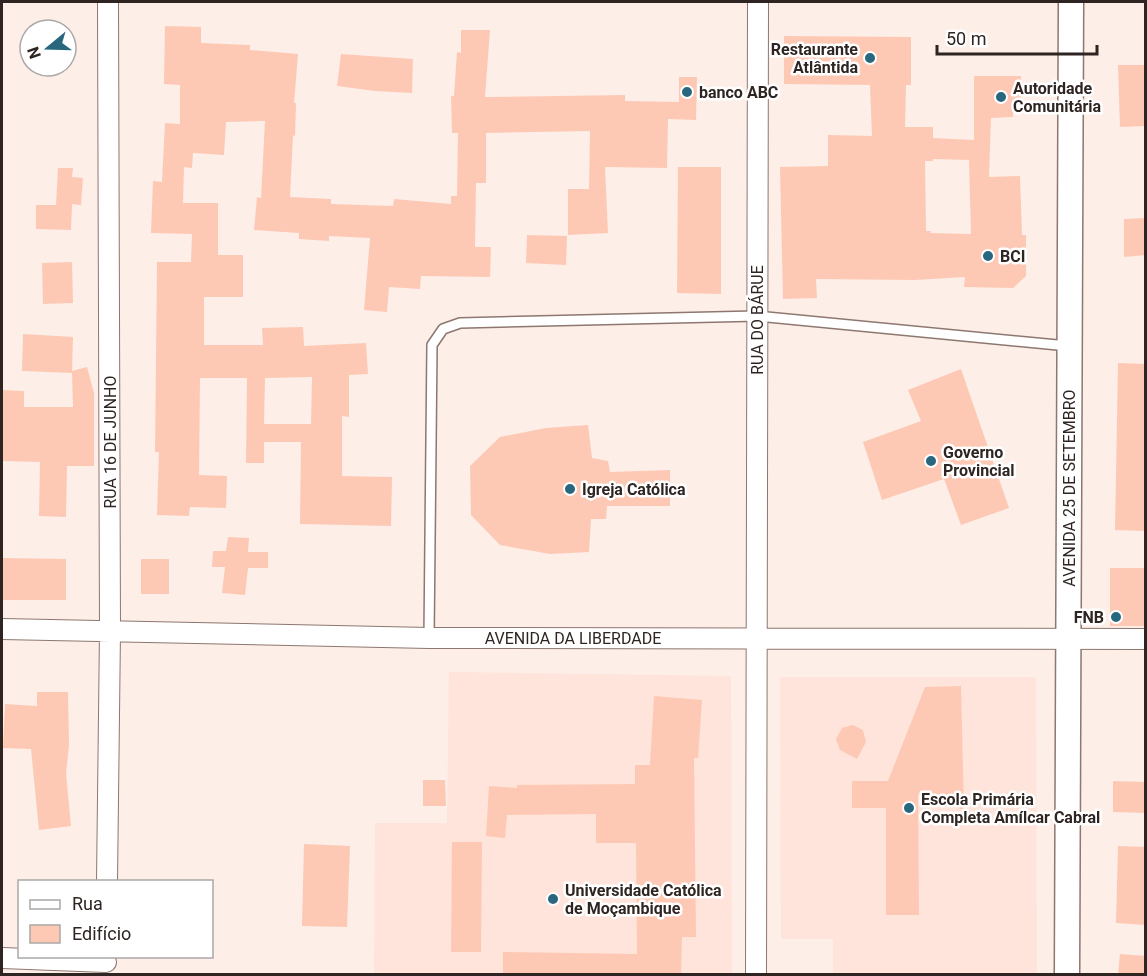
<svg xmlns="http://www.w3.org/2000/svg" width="1147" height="976" viewBox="0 0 1147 976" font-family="Roboto,sans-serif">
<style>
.built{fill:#fee4da}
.building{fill:#fdc9b5;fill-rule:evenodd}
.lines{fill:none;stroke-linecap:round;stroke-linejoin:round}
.service-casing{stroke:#8d776f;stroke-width:12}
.minor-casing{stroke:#8d776f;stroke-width:22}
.tertiary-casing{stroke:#8d776f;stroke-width:27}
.service{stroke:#fff;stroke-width:9}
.minor{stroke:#fff;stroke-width:20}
.tertiary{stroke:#fff;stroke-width:24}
.poi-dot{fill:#28677d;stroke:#fff;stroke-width:2}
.labels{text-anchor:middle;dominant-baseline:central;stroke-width:5;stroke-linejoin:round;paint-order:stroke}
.poi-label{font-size:16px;font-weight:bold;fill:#2e2522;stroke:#fff;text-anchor:start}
.street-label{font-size:16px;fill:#2e2522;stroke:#fff}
</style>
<rect width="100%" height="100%" fill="#fdeee8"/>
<path class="built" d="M449 672 731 676 732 974H374L375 823H447Z
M780 677H1036L1037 974H833V939H781Z"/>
<path class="building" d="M165 26 201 27V43L250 45V50L298 54 294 103H296L295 136 293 135 290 197 331 199V204L393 206 394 199 451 204V196H457L458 133H452L451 96H454L457 52 461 53V30H490L485 97 625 95V101L679 102V77H697L696 120 668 119 667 168 605 167 608 233 568 235V189H589L590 131 486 133V183H476L475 247H491L490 277 421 276 420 289 389 287 387 312 364 310 370 238 329 236V241L299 239V233L254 230 257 197 261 198 265 121 226 122 224 155 193 153 192 168 184 167 183 203H218V255H243V297H204V345H263L262 328 303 327 304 346 366 343 368 374 349 375V417L342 416V476L392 477 391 526 300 524 301 442H264V463H246L247 378H200L199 475 227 476 226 508 190 507 189 516 157 515 159 452H155L157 262H191L192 234 151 233 153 181 162 182 165 123 180 124V85L164 84ZM312 377 311 424H264L265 378Z
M784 36 911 37V85H906L905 127H933V138L974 140V76H1021V106H1013V117L991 118 989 177 1020 176 1022 235H1026V276L1013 288 964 287 965 277 915 280 816 279 817 298 783 299 780 167 828 166V135L872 136 870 85 784 84ZM933 159 969 160 971 234 930 233 931 231H926L925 161H933Z
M341 54 413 59 412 93 375 91 337 86Z
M1118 65H1146V126L1120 127Z
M678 167H721V294L677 293Z
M58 168H73L72 177 83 178 81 205 72 204 71 230 36 229V205H56Z
M1146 218V255L1124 257V219Z
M527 235 567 236 566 265 526 263Z
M72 262 73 303 43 304 42 263Z
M23 334 73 337 72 371 87 367 94 393V466H67L66 517 39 516 40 462 2 461V390L24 391V407H73L72 373 22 371Z
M1118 363 1146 364V531L1115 530Z
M961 369 1009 508 961 525 944 479 882 500 863 442 921 421 908 390Z
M588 425 592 458 608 461 610 472 670 470V506H607L606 519H591L589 552 550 554 500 545 471 515 470 466 500 437 546 428Z
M228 537 249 538 248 552H268V568H248L245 595 222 593 225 567H212L213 551H226Z
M2 558 66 559V600H2Z
M141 559H169V594H141Z
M1110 568H1146V626H1110Z
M961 686 964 810 918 794 919 915H886V808H852V781H888L925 687Z
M37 692H68L69 745 66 773 71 826 39 830 31 749 3 748 5 704 37 706Z
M654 696 702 700 698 758H694L696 937H682L681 975H503V952L637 954 636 843H596V814L507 815 505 838 486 836 489 786 517 788V785L635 784V765H650Z
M853 725 863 730 866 742 857 759 840 750 836 739 842 728Z
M423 780H445L446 806H423Z
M1113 781 1146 782V813L1113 812Z
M452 842H482L481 952H451Z
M304 844 350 846 347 927 302 926Z
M1118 846 1146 847V925L1116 923Z
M1120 954 1146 956V975H1118Z"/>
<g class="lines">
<defs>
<path id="service" d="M429 638 432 345 443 329 460 323 757 316 1068 346"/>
<path id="minor" d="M2 629 429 638 1146 639
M107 882 110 631 108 2
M2 958 106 962
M756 974 758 2"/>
<path id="tertiary" d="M1067 974 1071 2"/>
</defs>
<use href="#service" class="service-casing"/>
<use href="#minor" class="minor-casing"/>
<use href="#tertiary" class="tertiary-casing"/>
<use href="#service" class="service"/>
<use href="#minor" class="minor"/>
<use href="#tertiary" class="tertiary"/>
</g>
<g class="poi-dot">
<circle cx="870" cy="58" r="6"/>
<circle cx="687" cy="92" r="6"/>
<circle cx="1001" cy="97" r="6"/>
<circle cx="988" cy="256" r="6"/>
<circle cx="931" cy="461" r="6"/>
<circle cx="570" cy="489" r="6"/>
<circle cx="1116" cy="617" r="6"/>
<circle cx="909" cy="808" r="6"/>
<circle cx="553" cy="899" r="6"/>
</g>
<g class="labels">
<g class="poi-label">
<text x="858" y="49" text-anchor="end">Restaurante<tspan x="858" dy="18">Atlântida</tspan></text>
<text x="1013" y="88">Autoridade<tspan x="1013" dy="18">Comunitária</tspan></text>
<text x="699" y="92">banco ABC</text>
<text x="1000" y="256">BCI</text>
<text x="943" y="452">Governo<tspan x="943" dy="18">Provincial</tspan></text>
<text x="582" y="489">Igreja Católica</text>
<text x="1104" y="617" text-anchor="end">FNB</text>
<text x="921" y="799">Escola Primária<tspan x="921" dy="18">Completa Amílcar Cabral</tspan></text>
<text x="565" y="890">Universidade Católica<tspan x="565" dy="18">de Moçambique</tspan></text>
</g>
<g class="street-label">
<text transform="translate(757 320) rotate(-90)">RUA DO BÁRUE</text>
<text transform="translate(110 442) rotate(-90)">RUA 16 DE JUNHO</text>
<text transform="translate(1069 488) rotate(-90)">AVENIDA 25 DE SETEMBRO</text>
<text x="573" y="638">AVENIDA DA LIBERDADE</text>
</g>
</g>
<rect width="1147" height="976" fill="none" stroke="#2e2522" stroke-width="6"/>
<rect x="18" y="880" width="195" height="78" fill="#ffffff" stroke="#aba8a7" stroke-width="1.5"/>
<rect x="30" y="900" width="30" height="9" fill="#ffffff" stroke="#aba8a7" stroke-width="1.5"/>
<text x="72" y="910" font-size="18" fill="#2e2522">Rua</text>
<rect x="30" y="925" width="30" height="18" fill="#fdc9b5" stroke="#aba8a7" stroke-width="1.5"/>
<text x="72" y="940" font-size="18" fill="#2e2522">Edifício</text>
<g transform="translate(48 48) rotate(251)"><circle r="28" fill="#ffffff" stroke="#aba8a7" stroke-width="1.5"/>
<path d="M0-4.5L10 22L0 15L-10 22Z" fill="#28677d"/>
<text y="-9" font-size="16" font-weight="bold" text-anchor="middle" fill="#2e2522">N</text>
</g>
<path d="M937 45v9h160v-9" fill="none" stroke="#2e2522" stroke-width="3"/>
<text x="946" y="45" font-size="18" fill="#2e2522" stroke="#ffffff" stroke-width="4.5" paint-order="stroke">50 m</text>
</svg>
